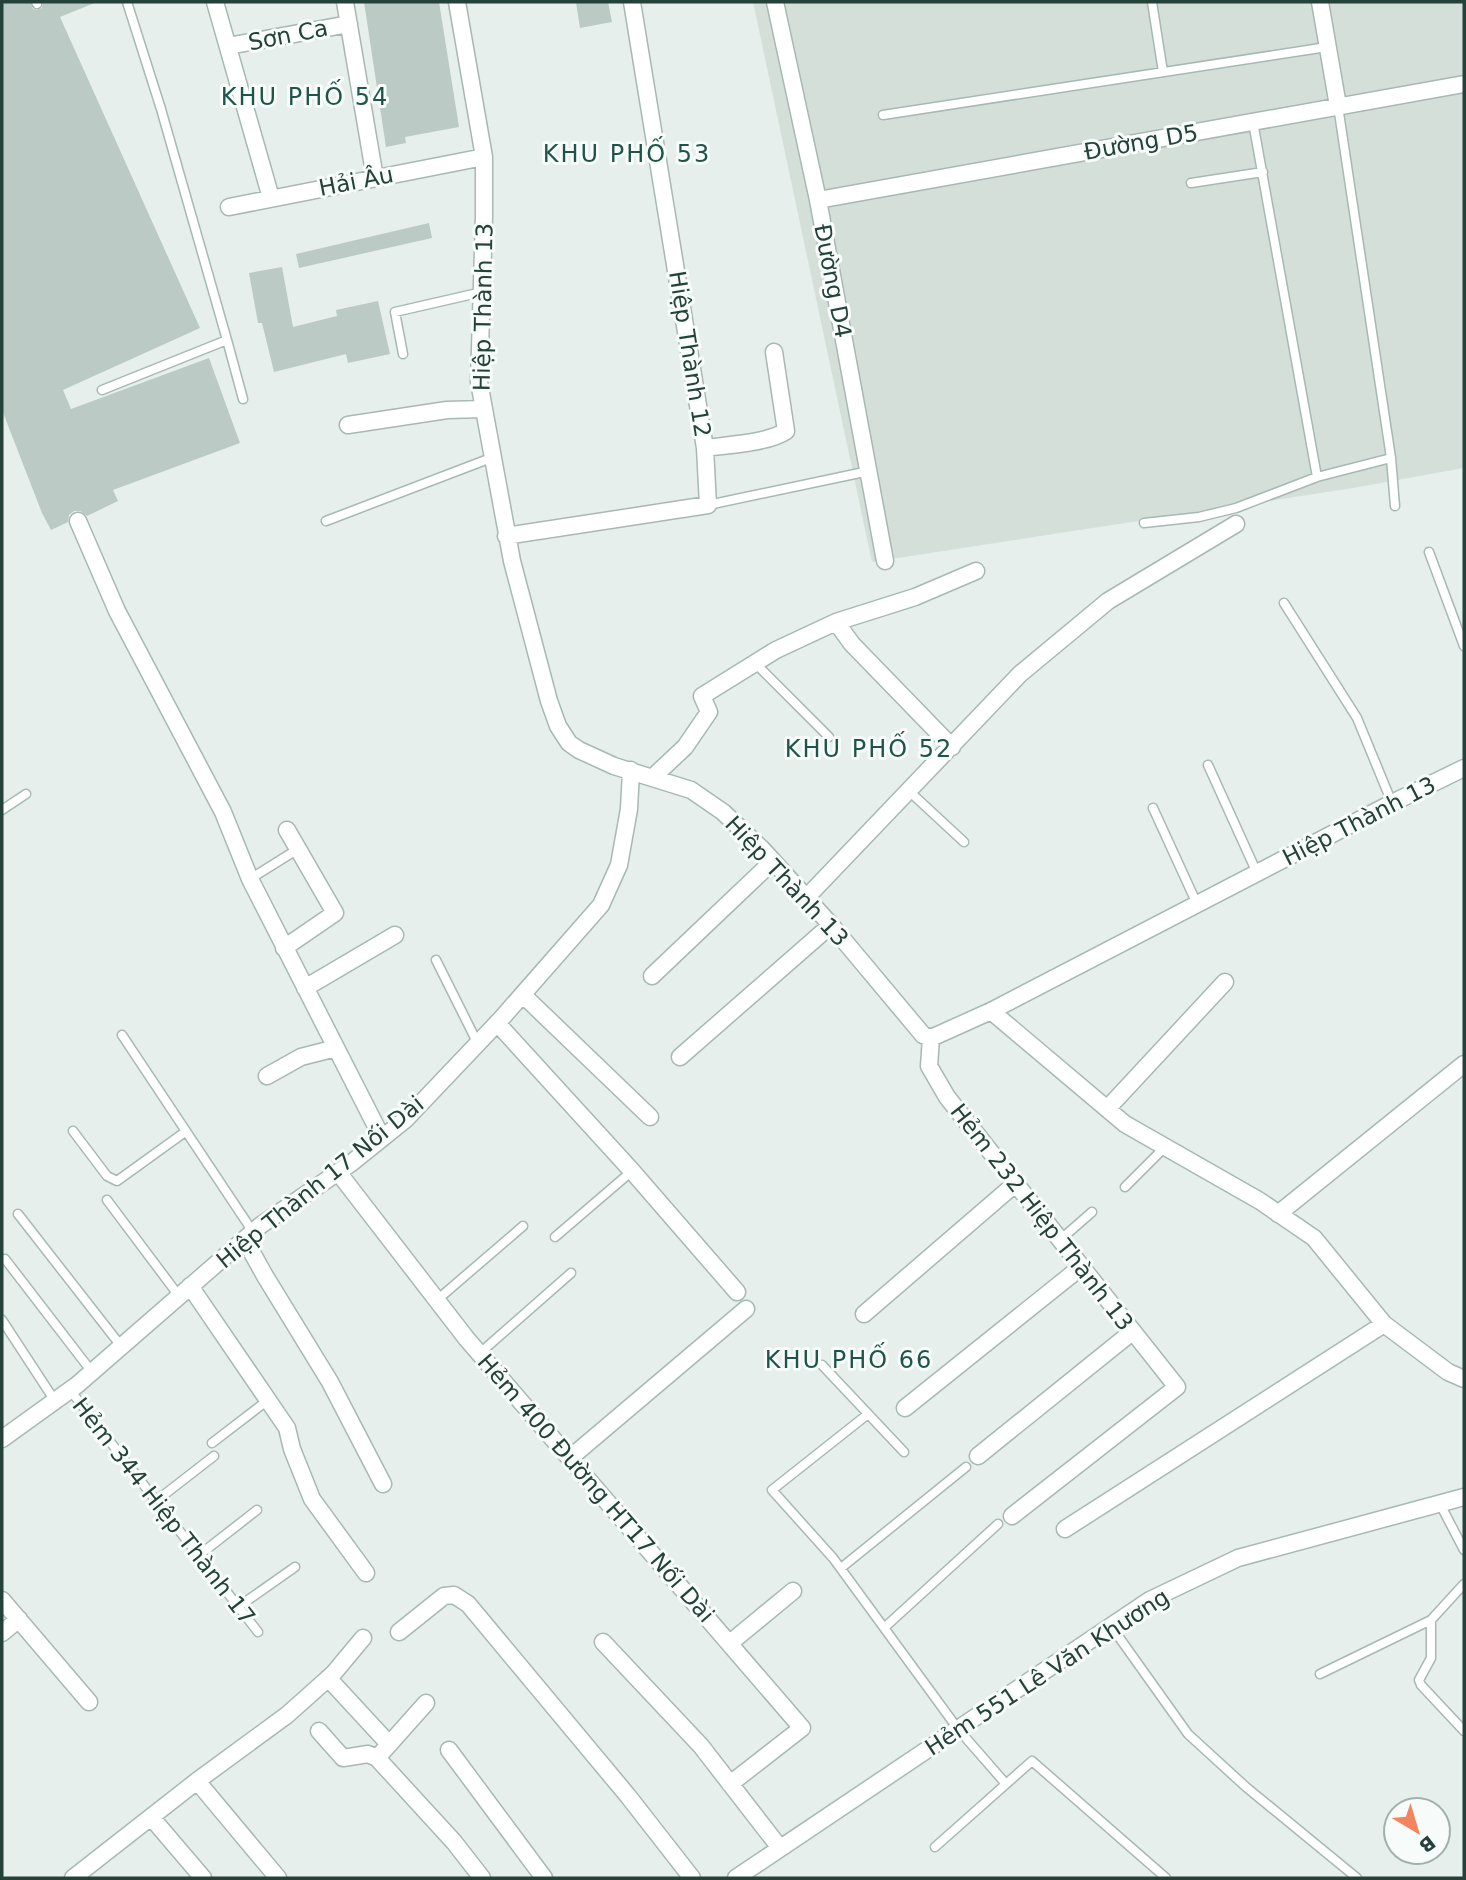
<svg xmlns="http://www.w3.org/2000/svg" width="1466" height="1880" viewBox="0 0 1466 1880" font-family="'DejaVu Sans',sans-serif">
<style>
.built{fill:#d4dfda}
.building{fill:#bbcac4}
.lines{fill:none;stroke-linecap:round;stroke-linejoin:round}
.service-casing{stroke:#a8b8b2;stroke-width:11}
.minor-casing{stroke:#a8b8b2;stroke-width:19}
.service{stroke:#fff;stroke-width:8}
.minor{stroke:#fff;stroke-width:16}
.labels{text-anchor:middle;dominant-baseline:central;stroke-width:6;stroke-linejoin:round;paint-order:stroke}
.street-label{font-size:23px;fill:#24423a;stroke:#f7fbf9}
.neighbourhood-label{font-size:24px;letter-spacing:2px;fill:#1f5548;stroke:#f7fbf9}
</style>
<rect width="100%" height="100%" fill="#e6efeb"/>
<path class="built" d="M753 2H1464V468L1353 488 872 562Z"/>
<path class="building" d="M2 2H30L33 9 37 10 42 8 43 2H97L60 17 200 328 63 390 71 409 209 358 240 443 113 490 118 501 87 516 80 511H74L69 515 68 522 51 530 42 513 2 410Z
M364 2H439L459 127 405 137 406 143 386 147Z
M576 2H608L612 22 580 28Z
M429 223 432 238 299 268 296 254Z
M282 267 293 327 337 316 336 310 378 301 390 354 348 363 346 354 274 372 262 323H258L249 273Z"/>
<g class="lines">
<defs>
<path id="service" d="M36 2 37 4
M1152 2 1163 72
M1338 106 1391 458 1395 506
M883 115 1327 47
M1253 122 1317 477
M1191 183 1263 172
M227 340 243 399
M403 354 395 312 482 292
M102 390 227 340 161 109 127 2
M708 505 869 471
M326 521 491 458
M1144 523 1199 517 1236 508 1317 477 1391 458
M1429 552 1464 646
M1284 603 1357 718 1392 803
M755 663 829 737
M1208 765 1257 873
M909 791 964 842
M1153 808 1197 904
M2 810 26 794
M250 879 298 849
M436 960 478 1044
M122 1035 253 1232
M73 1131 107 1176 117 1181 185 1132
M1125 1187 1165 1147
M107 1200 179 1296
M18 1214 121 1346
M555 1237 632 1171
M1060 1240 1092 1212
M5 1259 92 1372
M437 1300 523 1226
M2 1320 55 1401
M480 1353 571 1273
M822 1365 904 1452
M70 1390 258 1632
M868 1414 772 1490 833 1558 958 1729 1006 1784
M212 1443 268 1400
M156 1501 214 1456
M1440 1504 1464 1550
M198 1556 257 1510
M841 1568 966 1467
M238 1607 295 1567
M1431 1620V1658L1419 1680 1421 1685 1464 1731
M1111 1626 1188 1734 1246 1787 1357 1878
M885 1627 998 1524
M1320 1674 1431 1620 1464 1584
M935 1847 1032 1761 1166 1878"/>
<path id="minor" d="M215 2 271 198
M345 2 375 178
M457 2 484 157V216L479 382 512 561 549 701 558 726 569 743 579 750 614 766 691 790 723 812 763 850 831 925 923 1035 931 1038 991 1011 1392 803 1464 768
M775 2 818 200 885 561
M1320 2 1338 106
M228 46 349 24
M818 200 1464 84
M229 207 484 157
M348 425 447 410 483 409
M705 448C728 445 768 443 786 431L774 352
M78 521 117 611 223 812 250 879 382 1138
M506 536 708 505 705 448 632 2
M836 622 852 644 952 747
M652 778 685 747 709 712 702 696 776 650 836 622 915 597 976 571
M806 898 1020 674 1108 601 1236 524
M284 948 335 913 287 830
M652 976 773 861
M305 988 395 935
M523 995 650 1117
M991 1011 1125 1124 1260 1201 1314 1238 1384 1324 1448 1372 1464 1379
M497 1023 632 1171 737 1292
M931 1038 929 1066 947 1097 1177 1387 1012 1516
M680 1057 831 925
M267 1076 301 1057 336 1048
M1107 1109 1225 982
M338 1172 466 1338 802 1728 730 1784
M1278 1214 1464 1064
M245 1240 265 1276 330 1382 383 1484
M190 1286 287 1428 292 1449 312 1499 366 1573
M864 1314 1015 1184
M905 1408 1081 1267
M2 1439 77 1385 261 1225 350 1164 406 1119 501 1019 601 905 619 865 629 809 631 770
M978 1456 1132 1332
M570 1458 746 1309
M1065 1529 1384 1324
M2 1600 89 1702
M399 1632 444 1596 454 1595 468 1604 628 1796 692 1878
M2 1633 19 1619
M603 1642 701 1746 780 1848
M730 1643 793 1591
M328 1678 389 1744
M426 1703 377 1758 454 1842 482 1878
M319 1731 343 1758 368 1754 377 1758
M449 1750 544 1878
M151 1817 203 1878
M73 1878 197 1781
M278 1878 197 1781 287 1715 333 1674 363 1638
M736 1878 1150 1600 1238 1558 1464 1497"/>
</defs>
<use href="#service" class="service-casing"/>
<use href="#minor" class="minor-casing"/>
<use href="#service" class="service"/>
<use href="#minor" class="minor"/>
</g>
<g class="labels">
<g class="street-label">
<text transform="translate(288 35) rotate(-11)">Sơn Ca</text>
<text transform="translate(1141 142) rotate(-10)">Đường D5</text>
<text transform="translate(356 181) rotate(-11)">Hải Âu</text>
<text transform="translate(833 281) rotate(79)">Đường D4</text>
<text transform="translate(483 307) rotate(-89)">Hiệp Thành 13</text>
<text transform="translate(690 354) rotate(81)">Hiệp Thành 12</text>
<text transform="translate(1359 821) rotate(-27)">Hiệp Thành 13</text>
<text transform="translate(787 881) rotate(47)">Hiệp Thành 13</text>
<text transform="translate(320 1182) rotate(-39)">Hiệp Thành 17 Nối Dài</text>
<text transform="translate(1042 1217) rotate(52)">Hẻm 232 Hiệp Thành 13</text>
<text transform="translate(596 1488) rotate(49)">Hẻm 400 Đường HT17 Nối Dài</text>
<text transform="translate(164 1511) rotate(52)">Hẻm 344 Hiệp Thành 17</text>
<text transform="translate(1047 1672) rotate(-33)">Hẻm 551 Lê Văn Khương</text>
</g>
<g class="neighbourhood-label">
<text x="305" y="97">KHU PHỐ 54</text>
<text x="627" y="154">KHU PHỐ 53</text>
<text x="869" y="749">KHU PHỐ 52</text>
<text x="849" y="1360">KHU PHỐ 66</text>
</g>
</g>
<rect width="1466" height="1880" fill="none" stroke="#24423a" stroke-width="7"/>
<g transform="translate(1417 1831) rotate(142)"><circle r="33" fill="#f7fbf9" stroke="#a3b1ad" stroke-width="2"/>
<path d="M0-5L12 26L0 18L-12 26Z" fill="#f4845f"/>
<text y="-10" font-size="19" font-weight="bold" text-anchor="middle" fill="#24423a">B</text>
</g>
</svg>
